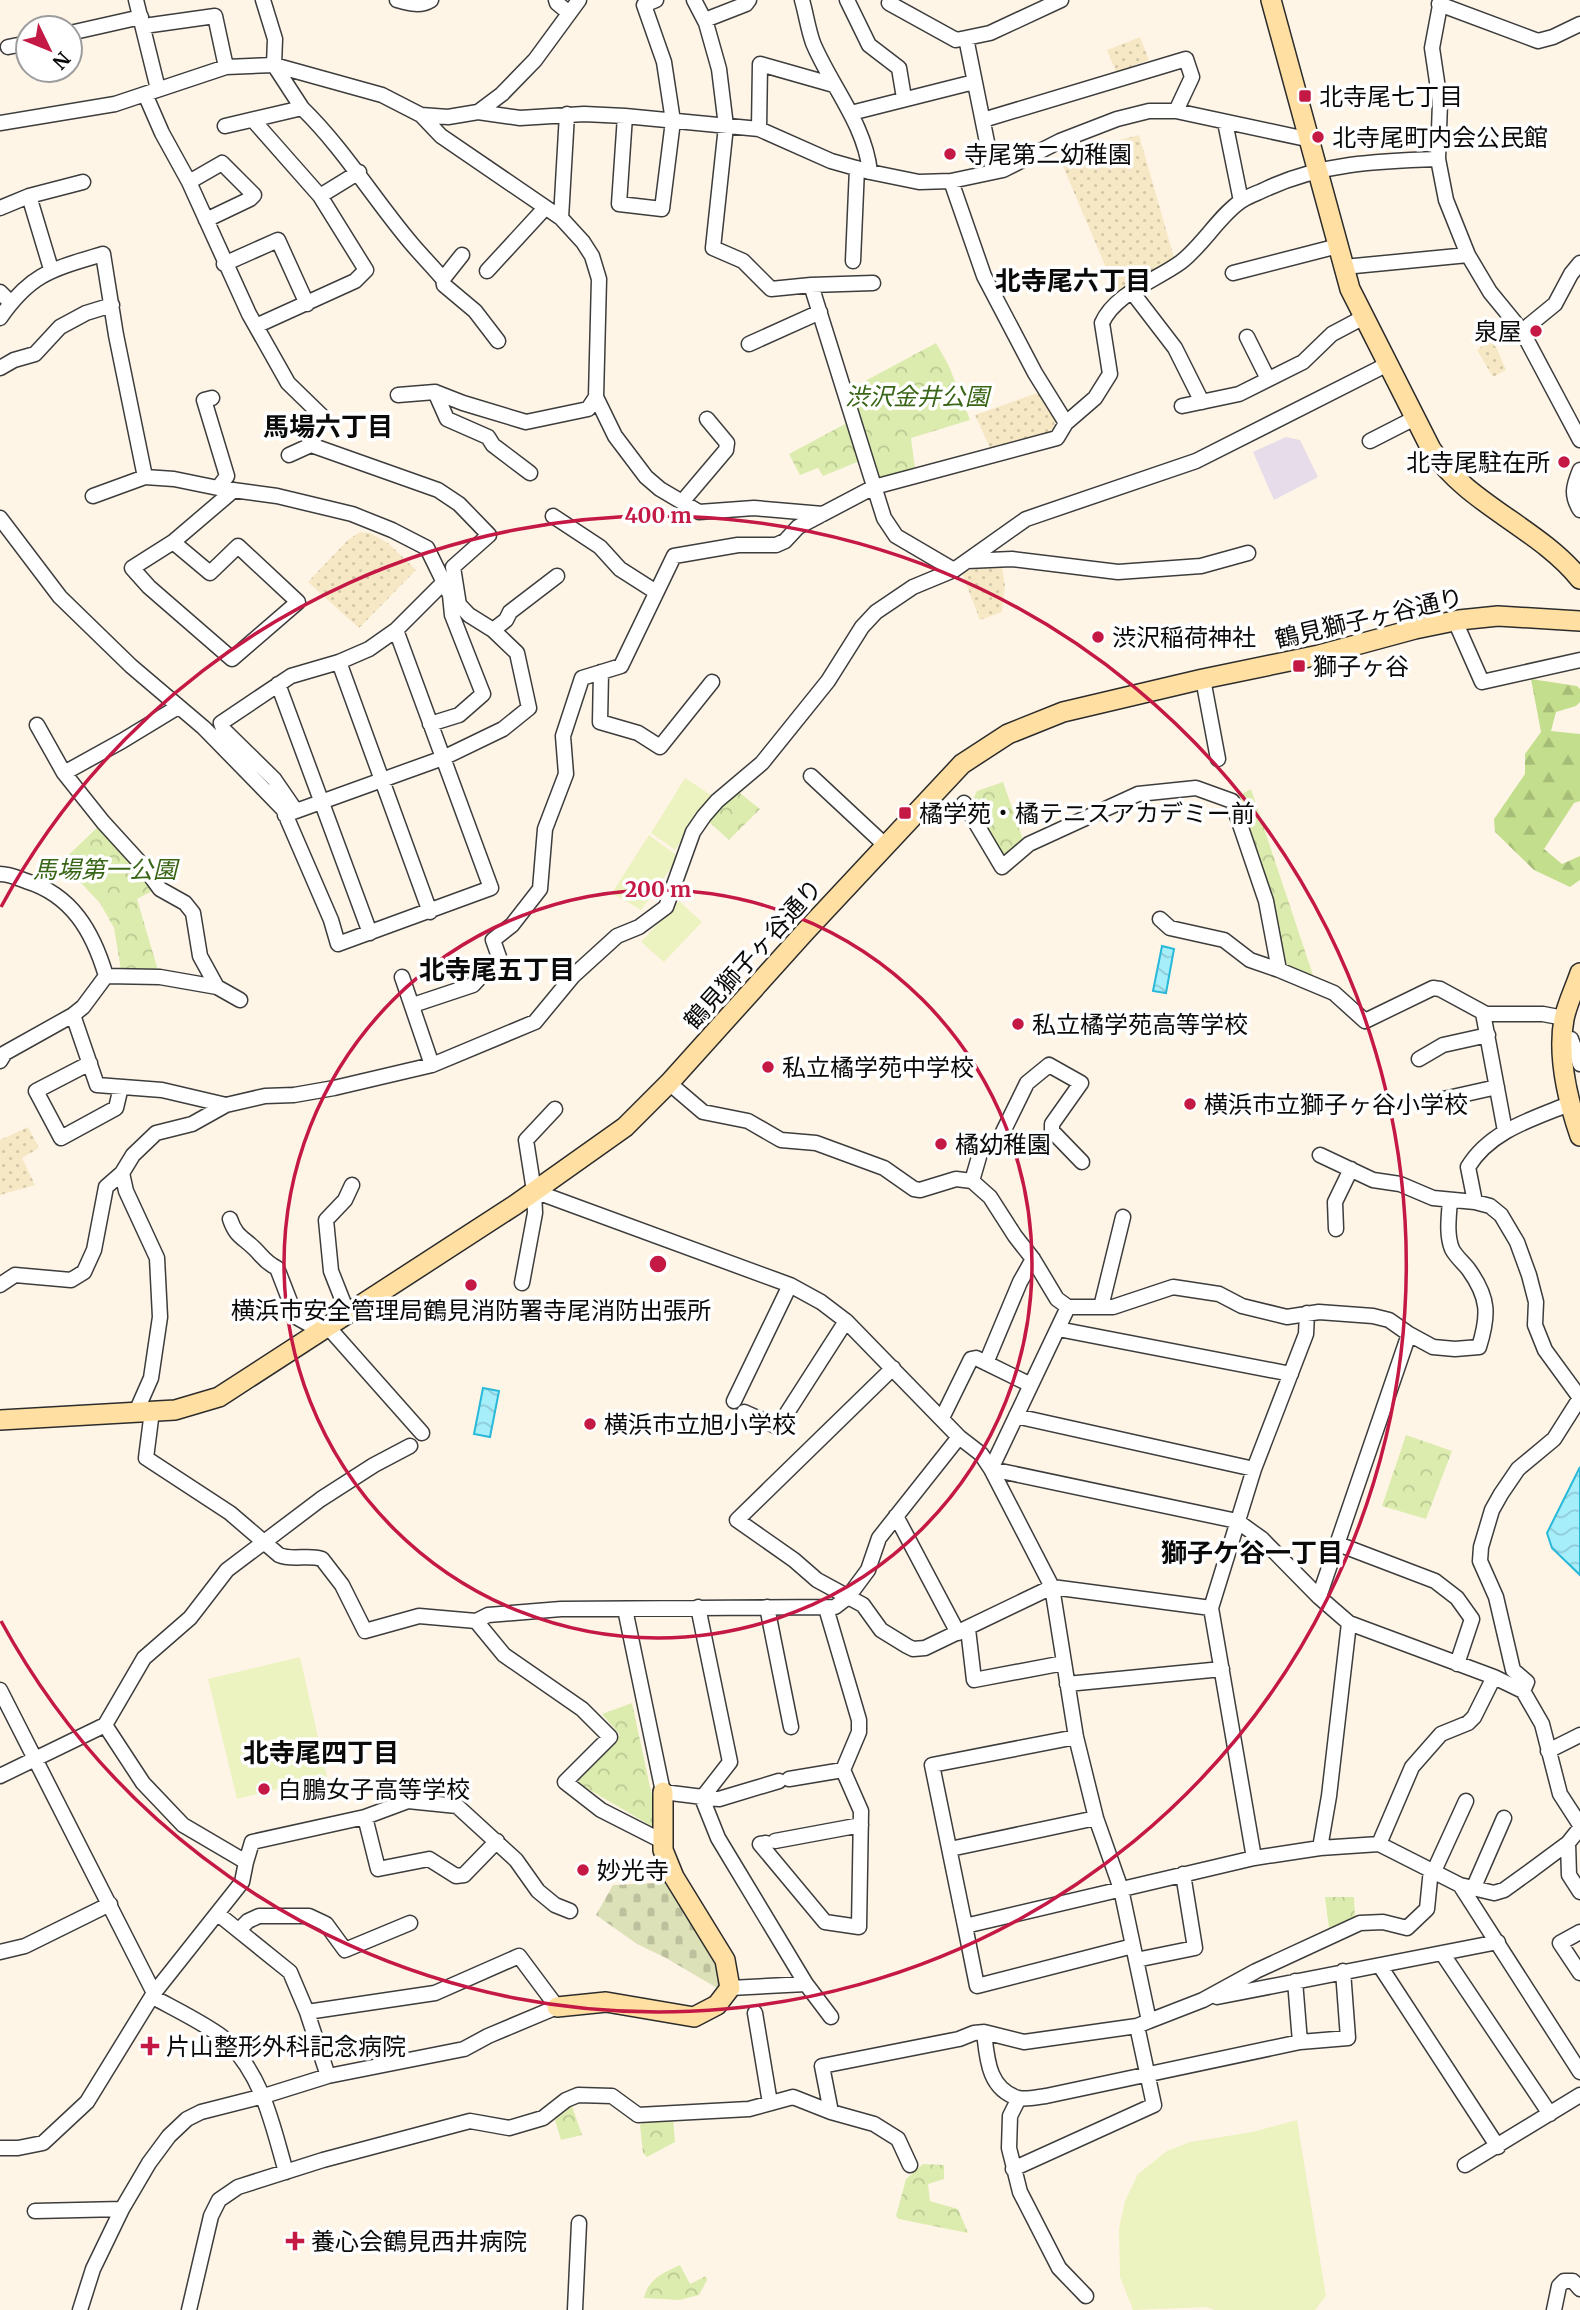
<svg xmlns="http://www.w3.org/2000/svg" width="1580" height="2310" viewBox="0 0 1580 2310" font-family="Merriweather,'Noto Sans JP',serif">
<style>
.industrial{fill:#e6dcea}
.farmland{fill:url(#farmland-dots)}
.forest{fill:url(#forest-firs)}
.cemetery{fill:url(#cemetery-stones)}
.park{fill:url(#park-crowns)}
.pitch{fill:#ecf2c0}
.water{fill:url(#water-waves);stroke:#28b8d8;stroke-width:2}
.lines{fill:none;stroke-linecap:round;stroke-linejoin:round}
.street-casing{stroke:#3d3d3d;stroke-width:17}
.secondary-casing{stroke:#2c2c2c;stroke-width:22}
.street{stroke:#fff;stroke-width:14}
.secondary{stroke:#ffe0a2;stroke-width:19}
.ring{fill:none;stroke:#c41845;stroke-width:3.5}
.poi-dot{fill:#c41845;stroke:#fff;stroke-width:2.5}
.labels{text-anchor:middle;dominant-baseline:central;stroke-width:7;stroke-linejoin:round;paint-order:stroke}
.poi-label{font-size:24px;fill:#0a0a0a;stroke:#fff;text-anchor:start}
.park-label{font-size:24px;font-style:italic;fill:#386516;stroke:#fff}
.street-label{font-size:24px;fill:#0a0a0a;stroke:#fff}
.neighbourhood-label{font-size:26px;font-weight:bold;fill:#0a0a0a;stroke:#fff}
.centre{fill:#c41845;stroke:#fff;stroke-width:3.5}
.ring-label{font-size:21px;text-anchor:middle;font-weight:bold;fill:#c41845;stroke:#fff;stroke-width:7;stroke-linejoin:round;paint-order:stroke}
</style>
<defs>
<pattern id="farmland-dots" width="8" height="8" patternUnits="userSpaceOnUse" patternTransform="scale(1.75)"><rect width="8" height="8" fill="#f7e8c5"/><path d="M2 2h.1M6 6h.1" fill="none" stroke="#d2c6a8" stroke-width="1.8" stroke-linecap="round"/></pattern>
<pattern id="forest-firs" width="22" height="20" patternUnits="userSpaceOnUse" patternTransform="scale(1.75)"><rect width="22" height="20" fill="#c3de8c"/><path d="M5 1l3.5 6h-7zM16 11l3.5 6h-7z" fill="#a6bd77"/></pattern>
<pattern id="cemetery-stones" width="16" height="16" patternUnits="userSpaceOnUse" patternTransform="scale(1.75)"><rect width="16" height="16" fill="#dde1b8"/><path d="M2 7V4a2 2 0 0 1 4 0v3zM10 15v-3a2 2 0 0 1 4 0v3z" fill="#bcc09d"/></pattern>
<pattern id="park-crowns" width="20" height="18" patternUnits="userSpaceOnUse" patternTransform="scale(1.75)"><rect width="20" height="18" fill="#dcecae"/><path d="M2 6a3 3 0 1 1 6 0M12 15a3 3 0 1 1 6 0" fill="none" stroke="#bbc994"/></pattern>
<pattern id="water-waves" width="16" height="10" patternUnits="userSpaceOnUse" patternTransform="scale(1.75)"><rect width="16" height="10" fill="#a7eefb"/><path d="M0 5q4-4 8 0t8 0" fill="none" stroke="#8ecbd6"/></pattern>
</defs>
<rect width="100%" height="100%" fill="#fff5e7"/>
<path class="industrial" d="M1286 437 1300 440 1318 477 1274 500 1253 452Z"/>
<path class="farmland" d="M1140 37 1149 60 1116 72 1107 50Z
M1139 135 1175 261 1119 298 1062 164 1112 142Z
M1490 340 1497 349 1506 370 1493 377 1477 350Z
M1043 391 1056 414 1054 427 1051 431 990 448 975 415Z
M360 532 370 533 388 543 416 570 359 628 308 582 348 540Z
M1002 566 1005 586 1002 612 980 620 962 573 976 568Z
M28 1127 39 1148 22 1158 35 1185 0 1195V1140Z"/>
<path class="forest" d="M1531 679 1577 686 1580 689V702L1576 706 1556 712 1551 731 1580 734V801L1574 803 1544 849 1562 864 1580 856V880L1570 887 1534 870 1495 832 1494 819 1525 774V754L1541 732Z"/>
<path class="cemetery" d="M669 1879 720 1974 721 1981 717 1988 666 1958 637 1944 596 1915 613 1885 657 1883Z"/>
<path class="park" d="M936 343 949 366 970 420 911 438 915 469 879 479 872 456 823 476 818 468 800 475 789 454 860 416 852 388Z
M1003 782 1024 842 1004 859 971 804 977 791Z
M1251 789 1314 978 1285 965 1274 910 1238 796Z
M736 790 760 809 729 840 708 821Z
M100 825 154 890 137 899 160 977 122 976 114 928 100 903 61 862Z
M1406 1435 1452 1451 1426 1519 1382 1506Z
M632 1703 652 1796 656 1824 653 1827 578 1783 579 1779 620 1735 602 1714Z
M1325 1897H1354L1355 1917 1329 1928Z
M572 2106 582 2135 561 2140 555 2120Z
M673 2118 675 2142 647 2157 643 2153 640 2125 644 2122Z
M923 2164 944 2165V2179L928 2184 930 2201 958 2209 968 2233 899 2219 896 2216 906 2179Z
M680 2265 690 2284 706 2276 707 2280 699 2295 679 2300 644 2298C648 2279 663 2273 680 2265Z"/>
<path class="pitch" d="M685 778 711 795 675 850 651 833Z
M649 835 679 857 641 910 612 893Z
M679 901 702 922 664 962 641 942Z
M300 1657 327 1777 237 1799 208 1679Z
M1297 2120 1326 2296 1315 2310H1215L1207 2307 1133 2310 1120 2277 1119 2228 1125 2201 1138 2174 1167 2151 1190 2142 1252 2132Z"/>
<path class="water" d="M1162 946 1174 949 1166 993 1153 991Z
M483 1388 499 1391 490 1437 474 1434Z
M1580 1467V1575L1552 1548 1547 1533Z"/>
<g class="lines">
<defs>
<path id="street" d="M136 0 158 89
M397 0C408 3 420 7 431 0
M556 0 557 3 569 13
M694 0 706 23 719 69 726 126 713 248 743 261 771 289 811 285 873 283
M802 0C806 14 808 29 813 43 831 86 865 124 870 172
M847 0 869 45 899 68 904 98
M1441 0 1432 48 1440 102 1438 159 1446 200 1468 255 1490 292 1522 331 1580 440
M889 3 956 40 966 38
M1439 4 1538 41 1553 37 1580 24
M705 20 746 4 749 0
M144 26 215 16 226 67
M70 33 141 17
M8 47 28 43
M145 94 162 133 189 182 249 314 288 383 324 418
M302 108C344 149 373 198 411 243 421 255 433 267 443 279L444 285 475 311 498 341
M478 112 502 94 535 60 579 0
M851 113 974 82
M567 114 561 218 583 242 592 256 599 279 596 397 615 436 646 477 660 489 699 512 754 508 823 514
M421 115 448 117 478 112 520 118 584 114 625 116 759 129 831 161 870 172 919 182 951 181 1003 170 1060 141 1117 119 1149 111H1176L1311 140
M625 116 619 204 662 209 673 121 664 62 644 5 656 0
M253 120 320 196
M983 120 1186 59 1192 77 1176 111
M1225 122 1241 201
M0 123 115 104 226 67 274 65 382 95 421 115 441 136 561 218
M225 126 302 108 274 65 275 39 263 0
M759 129 760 64 834 85
M993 172 966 38 990 33 1061 0
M951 181 984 276 1035 373 1066 423
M189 182 222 163 254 195 250 199 206 220
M29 196 51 269
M0 208 29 196 83 182
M853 261 857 168
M224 264 278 240 307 304
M1344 267 1468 255
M487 271 545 208
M1233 273 1338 246
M443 279 462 255
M811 285 884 518 896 536 954 570
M0 292 11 303
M1132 292 1175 348 1202 402
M0 318C31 273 53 269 103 254L116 335 145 477 174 479 218 488 277 496 352 514 392 530 427 548 450 595 469 615 493 630 517 653 529 708 503 729 443 758 285 815
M256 326 355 281 366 270 320 196 359 172
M1522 331 1555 304 1571 274 1580 263
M1247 337 1268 379
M749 344 820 312
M0 368 14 360 35 354 60 327 86 313 112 305
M435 392 463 403 526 422 588 409 596 397
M398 395 435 392 447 419 488 437 493 445 530 473
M212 398 204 400 227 476 218 488
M1182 406 1239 394 1303 362 1332 334 1364 317
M1370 441 1415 418
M289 455 311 445 438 490 459 504 489 535 453 567 459 605
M1580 470C1573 487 1571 495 1580 510
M93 496 145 477
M682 502 726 450 727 443 707 419
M553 516 600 547 620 569 656 592
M0 518 60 597 131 666 204 728 283 809 331 920 338 944 491 888 396 630
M173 542 210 573 238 546 298 602 232 659 149 587 132 568 173 542 234 490
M967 561 1012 559 1118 572 1201 566 1248 553
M1455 621 1482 682 1580 660
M493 630 506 620 510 612 557 576
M339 662 430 912
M601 672 600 722 638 733 660 747 712 682
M1203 679 1218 759
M278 684 370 933
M430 724 459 715 483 694 452 615 450 595
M37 725 64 773 103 822 144 867 160 889 185 903 193 913 200 956 217 987
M64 773 122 741 178 707
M811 776 886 846
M964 803 1002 867 1029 844 1138 794 1196 788 1232 801 1266 901 1279 970 1334 993 1365 1021 1433 988 1440 989 1486 1014H1543L1564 1018
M296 811 274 779 223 729 221 723 291 676 339 662 369 649 396 630 443 583
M0 874C9 874 18 878 26 881 72 895 93 932 106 976L83 1007 73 1015 5 1053 0 1061
M1160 919 1170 928 1224 940 1250 960 1279 970
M106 976 160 977 217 987 240 1000
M402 977 432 1065
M413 1005 473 985 499 957 493 940 512 925 540 889 545 829 566 774 563 736 582 678 621 666 674 556 738 545H776L785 541 798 527 874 487 1057 438 1066 423 1095 398 1110 374 1102 323C1115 293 1157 280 1181 262 1203 245 1220 215 1241 201 1248 196 1258 193 1266 189 1321 163 1378 161 1438 159
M1483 1013 1505 1131
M73 1015 97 1085 162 1090 226 1105
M1562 1041 1571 1039 1580 1064
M1419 1059 1443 1045 1488 1035
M90 1063 36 1091 61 1138 116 1108 121 1087
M669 1083 703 1112 748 1121 781 1140 816 1143 884 1168 914 1189 920 1190 956 1179 972 1181 990 1197 1015 1236 1033 1259 1057 1299 1068 1307
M1430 1102 1497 1087
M1320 1155 1373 1180 1400 1184 1433 1198 1475 1202 1490 1206 1501 1215 1517 1242 1529 1275 1536 1302 1535 1325 1545 1350 1580 1398
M122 1173 126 1191 157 1258 160 1317 151 1378 136 1412
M972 1181 981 1150 1000 1138 1027 1083 1049 1065 1081 1083 1052 1124V1131L1082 1162
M534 1191 790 1285 821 1302 846 1321 959 1437 981 1454 991 1469 1052 1587 1076 1737 1096 1818 1121 1889 1149 2021 1137 2026 1024 2042 984 2032 974 2033 959 2039 822 2066 831 2112
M1475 1202 1468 1167C1490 1131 1532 1119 1569 1104
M230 1219C236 1237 243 1237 255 1249 263 1257 266 1263 277 1268L296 1317 321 1331
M1336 1229 1335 1202 1351 1169
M522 1283 535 1213 534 1191 526 1140 555 1109
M0 1285 15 1275 71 1280 84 1272 94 1250 106 1187 122 1173 133 1155 156 1133 192 1124 226 1105 265 1096 294 1095 334 1088 432 1065 535 1022 573 976 617 936 639 927 666 907 693 832 704 816 717 801 762 763 828 681 862 627 876 612 913 587 954 570 1026 519 1196 461 1388 364
M1101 1307 1123 1217
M348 1314 331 1271 326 1220 345 1200 352 1185
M328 1327 422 1433
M1058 1329 1291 1374
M986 1363 1020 1282 1033 1259
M893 1368 737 1520 794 1560 817 1580 863 1605 881 1630 907 1646 913 1649 925 1648 1052 1587 1211 1608
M734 1401 790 1285
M152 1411 146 1458 230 1513 279 1555C293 1561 308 1554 322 1559L342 1585 365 1631 419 1616 476 1621 488 1615 561 1609 835 1607 848 1597 868 1570 879 1538 959 1437
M744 1412 778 1427 846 1321
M1016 1416 1254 1469
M942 1418 971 1359 976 1358 1031 1385
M991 1469 1068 1307H1113L1173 1287 1219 1294 1242 1306 1287 1317 1319 1312 1373 1316 1389 1320 1409 1334 1433 1347 1455 1349 1479 1347C1489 1315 1489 1298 1469 1270 1464 1263 1456 1257 1452 1249 1446 1234 1449 1216 1450 1200
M991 1469 1237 1521 1262 1539 1319 1597 1349 1623 1494 1677 1523 1691 1542 1724 1560 1794 1580 1825
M896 1516 958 1633
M1338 1544 1435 1581 1457 1598 1472 1619 1457 1664
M1319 1597 1409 1334
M698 1607 730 1762 702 1798 718 1838 806 1984 831 2017
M767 1607 791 1727
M625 1609 663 1792 719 1799 779 1781
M476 1621 504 1655 582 1709 610 1737 565 1782 601 1810 662 1841
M968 1629 974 1680 1064 1663
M1067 1684 1222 1669
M0 1690 154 1993
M1523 1691 1527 1682 1513 1670 1496 1597 1480 1561 1481 1547 1492 1510 1501 1494 1518 1469 1554 1439 1580 1398
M105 1725 143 1783 183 1825 246 1862 252 1842 365 1817 378 1869 429 1859 456 1876 464 1875 497 1841
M1076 1737 932 1765 965 1926 1254 1858 1320 1848 1379 1844 1460 1885 1494 1893 1504 1890 1529 1872 1568 1843 1580 1828
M1548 1751 1580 1735
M0 1776 105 1725 144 1658 190 1618 227 1570 321 1499 374 1465 410 1446
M789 1779 843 1770
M365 1817 408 1801 457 1806 516 1860 538 1891 555 1905 570 1911
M775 1841 861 1825
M766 1843 760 1844 825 1922 859 1927 861 1811 843 1770 859 1732V1720L826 1608
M1568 1843 1569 1875 1580 1892
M1379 1844 1412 1767 1441 1734 1468 1723 1474 1717 1494 1677
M1320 1848 1329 1796 1349 1623
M950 1849 1096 1818
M1254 1858 1211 1608 1254 1469 1306 1334 1307 1313
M1434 1871 1466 1801
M1460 1885 1580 2072
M1473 1889 1504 1818
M218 1914 290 1972 307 2012 328 2076
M965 1926 977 1986 1133 1946
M239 1930 248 1921 259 1916H309L326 1924 345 1950 410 1923
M1580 1932 1560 1943 1580 1973
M0 1952 25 1946 110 1904
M1442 1953 1550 2114
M1136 1960 1195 1948 1183 1874
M1380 1966 1498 2147
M1295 1981 1300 2042
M730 1988 806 1984
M153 1997C171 2007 214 2028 227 2041 264 2079 272 2124 286 2172
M1217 1997 1498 1942
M755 2013 770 2103
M1149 2021 1203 2000 1256 1971 1360 1923 1383 1922 1407 1928 1427 1909 1431 1869
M984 2032C987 2058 988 2089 1018 2098 1026 2100 1038 2097 1046 2096L1300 2042 1348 2038 1343 1971
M1019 2098 1010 2116 1009 2148 1020 2192 1059 2268 1086 2296
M0 2148H18L43 2143 87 2102 154 1993 242 1882 246 1862
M1465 2165 1580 2095
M1013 2169 1154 2105 1137 2026
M35 2211 122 2209
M80 2310 93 2269 122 2209 149 2163 169 2136 187 2119 201 2112 264 2096 328 2076 464 2049 488 2036 557 2007 519 1956 435 1993 307 2012
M189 2310 211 2216 219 2200 238 2187 323 2160 470 2121 509 2128 543 2118 566 2100 578 2095 612 2096 638 2115 749 2109 793 2097 831 2112 874 2124 898 2139 910 2165
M575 2310 579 2223
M1554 2310 1559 2286 1564 2281H1573L1580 2289"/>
<path id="secondary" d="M1271 0 1350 289 1431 449C1467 504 1539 528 1580 579
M1580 973C1575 988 1567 1004 1564 1019 1557 1057 1568 1101 1580 1136
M0 1420 175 1410 219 1397 515 1205 625 1127 669 1083 804 933 962 764 1008 734 1063 712 1203 679 1319 655 1415 629 1459 620 1498 616 1580 621
M557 2007 606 2002 694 2017 717 2005 730 1988 725 1960 674 1877 663 1850V1792"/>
</defs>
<use href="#street" class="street-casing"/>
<use href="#secondary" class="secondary-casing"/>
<use href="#street" class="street"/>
<use href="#secondary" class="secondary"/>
</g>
<g class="ring">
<circle cx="658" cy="1264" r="374"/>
<path d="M1 907A748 748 0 1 1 1 1621"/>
</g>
<g class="poi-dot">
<rect x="1298" y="89" width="14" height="14" rx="3.5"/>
<circle cx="1318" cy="137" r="7"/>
<circle cx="950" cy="154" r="7"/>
<circle cx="1536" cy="331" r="7"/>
<circle cx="1564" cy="462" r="7"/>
<circle cx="1098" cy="637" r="7"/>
<rect x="1292" y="659" width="14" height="14" rx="3.5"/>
<rect x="898" y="806" width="14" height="14" rx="3.5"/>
<circle cx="1018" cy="1024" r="7"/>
<circle cx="768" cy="1067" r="7"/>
<circle cx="1190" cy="1104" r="7"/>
<circle cx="941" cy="1144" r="7"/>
<circle cx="471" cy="1285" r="7"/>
<circle cx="590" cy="1424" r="7"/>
<circle cx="264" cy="1789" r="7"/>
<circle cx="583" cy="1870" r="7"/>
<path d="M146.5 2035.5h7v7h7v7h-7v7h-7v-7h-7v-7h7z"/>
<path d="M291.5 2230.5h7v7h7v7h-7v7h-7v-7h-7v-7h7z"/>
</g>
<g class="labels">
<g class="poi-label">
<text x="1319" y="96">北寺尾七丁目</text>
<text x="1332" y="137">北寺尾町内会公民館</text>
<text x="964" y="154">寺尾第二幼稚園</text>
<text x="1522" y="331" text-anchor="end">泉屋</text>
<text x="1550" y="462" text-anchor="end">北寺尾駐在所</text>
<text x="1112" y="637">渋沢稲荷神社</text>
<text x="1313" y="666">獅子ヶ谷</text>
<text x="919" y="813">橘学苑・橘テニスアカデミー前</text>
<text x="1032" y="1024">私立橘学苑高等学校</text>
<text x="782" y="1067">私立橘学苑中学校</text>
<text x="1204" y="1104">横浜市立獅子ヶ谷小学校</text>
<text x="955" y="1144">橘幼稚園</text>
<text x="471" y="1310" text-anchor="middle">横浜市安全管理局鶴見消防署寺尾消防出張所</text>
<text x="604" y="1424">横浜市立旭小学校</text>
<text x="278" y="1789">白鵬女子高等学校</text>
<text x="597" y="1870">妙光寺</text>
<text x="166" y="2046">片山整形外科記念病院</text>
<text x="311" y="2241">養心会鶴見西井病院</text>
</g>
<g class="park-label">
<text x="917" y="396">渋沢金井公園</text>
<text x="105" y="869">馬場第一公園</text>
</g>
<g class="street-label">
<text transform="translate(1369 618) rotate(-13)">鶴見獅子ヶ谷通り</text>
<text transform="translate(753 954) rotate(-48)">鶴見獅子ヶ谷通り</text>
</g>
<g class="neighbourhood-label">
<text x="1073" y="280">北寺尾六丁目</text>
<text x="328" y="426">馬場六丁目</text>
<text x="497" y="969">北寺尾五丁目</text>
<text x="1252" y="1552">獅子ケ谷一丁目</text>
<text x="321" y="1752">北寺尾四丁目</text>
</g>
</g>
<circle cx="658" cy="1264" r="10" class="centre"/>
<g class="ring-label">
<text x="658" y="523">400 m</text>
<text x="658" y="897">200 m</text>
</g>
<g transform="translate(49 49) rotate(133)"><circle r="33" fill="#ffffff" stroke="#9d9d9d" stroke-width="2"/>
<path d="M0-5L12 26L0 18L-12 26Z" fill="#c41845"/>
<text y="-10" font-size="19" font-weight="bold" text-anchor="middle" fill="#0a0a0a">N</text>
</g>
</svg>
